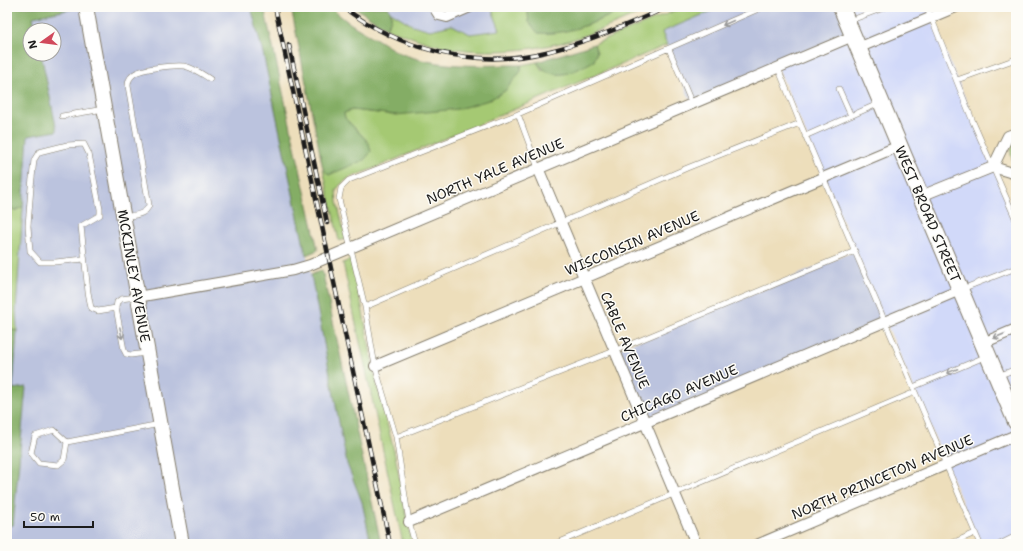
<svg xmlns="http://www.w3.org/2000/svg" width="1023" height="551" viewBox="0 0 1023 551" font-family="'Shantell Sans',sans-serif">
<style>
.built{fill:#d1d9f9}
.industrial{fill:#bbc3de}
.green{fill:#a5c973;stroke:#607248}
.forest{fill:#84ad65;stroke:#506440}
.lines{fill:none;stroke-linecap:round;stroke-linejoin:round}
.service-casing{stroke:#847d6c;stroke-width:6}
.minor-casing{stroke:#847d6c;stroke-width:12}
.secondary-casing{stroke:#847d6c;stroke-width:16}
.primary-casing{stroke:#847d6c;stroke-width:18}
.service{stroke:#fff;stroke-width:5}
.minor{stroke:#fff;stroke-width:10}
.secondary{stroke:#fff;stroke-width:14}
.primary{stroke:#fff;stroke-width:16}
.rail-casing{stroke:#1c1c1c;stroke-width:4.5}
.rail{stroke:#fdfcf7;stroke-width:3;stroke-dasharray:9;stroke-linecap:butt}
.oneway{stroke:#999}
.labels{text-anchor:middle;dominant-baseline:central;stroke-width:3;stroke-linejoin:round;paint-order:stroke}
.street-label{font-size:14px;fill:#1c1c1c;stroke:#fdfcf7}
</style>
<rect width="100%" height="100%" fill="#fdfcf7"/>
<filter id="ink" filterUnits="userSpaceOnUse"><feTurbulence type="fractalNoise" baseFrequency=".025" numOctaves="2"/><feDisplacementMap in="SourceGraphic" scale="8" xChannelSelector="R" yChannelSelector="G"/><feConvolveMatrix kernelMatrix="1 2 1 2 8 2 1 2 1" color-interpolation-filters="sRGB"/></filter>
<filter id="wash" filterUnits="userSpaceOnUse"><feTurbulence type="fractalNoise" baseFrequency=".012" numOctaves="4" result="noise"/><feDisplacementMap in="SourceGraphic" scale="16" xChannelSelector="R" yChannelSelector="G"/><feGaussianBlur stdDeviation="0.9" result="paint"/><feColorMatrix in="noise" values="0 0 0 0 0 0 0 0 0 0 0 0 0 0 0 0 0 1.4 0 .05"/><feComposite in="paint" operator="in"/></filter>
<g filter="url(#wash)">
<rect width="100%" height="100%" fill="#eddebb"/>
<path class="built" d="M841 7H927L1016 220V539L1003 544H980L778 68Z"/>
<path class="industrial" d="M71 7H251L263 53 311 275 347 464 362 502 371 544H7V526L13 525 26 388 13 389 17 331 16 310 28 136 57 131 41 54H54V30H36L33 17 71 9Z
M388 7H491L500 30 470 34 452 25 430 30 412 25 391 12Z
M721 7H841L853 36 692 104 661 32Z
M855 251 885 321 645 423 614 351Z"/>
<path class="green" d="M491 7H527V10L585 26 630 7H656C623 20 590 36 556 44 524 51 489 53 456 49 432 46 409 36 386 28L391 20V12L412 25 430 30 452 25 470 34 500 30Z
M684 7H721L662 32 667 45 375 168 349 178 341 184 336 190 337 202 346 239 339 241 323 169 329 175 369 143 345 118 344 113 352 110 396 115 521 71V65L537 62 542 70 597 53 594 44Z
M1016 138V165C1009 157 1009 147 1016 138Z
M8 204 14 210 23 207 16 310 17 331 11 329 7 331 10 269Z
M351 259 362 307 375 375 395 455 412 544H403L343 263Z"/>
<path class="forest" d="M7 7H71L72 9 33 17 36 30H30V54H41L57 131 28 136 23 207 14 211 8 204 7 197Z
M251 7H264L318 250 306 255 263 53Z
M291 7H331C343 20 358 29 373 37 382 42 391 49 400 53 439 69 480 65 521 65V71L505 91 489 100 458 109 396 115 352 110 344 113 345 118 369 143 371 152 364 160 329 175 323 169Z
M354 7H388C393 15 392 20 386 28Z
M527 7H630C601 19 570 36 538 33L529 22Z
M594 44 597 53 594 61C574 71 554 85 537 62Z
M322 270 381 544H371L362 502 347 464 311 275Z
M11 329 17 331 13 389 26 387 13 525 7 526V331Z"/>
</g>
<g filter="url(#ink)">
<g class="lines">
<defs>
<path id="service" d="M927 7 973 122 1016 220
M849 21 886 7
M669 49 692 104
M778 68 800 123 980 544
M957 80 1016 59
M839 89 851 116
M518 114 538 168
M62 116 104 109
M805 136 880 103
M124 217C134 215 146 215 149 205L128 86C128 82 129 78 133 75 140 68 175 65 184 66 194 68 202 74 210 79
M84 259 55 262H40L30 251 28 226 31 187 34 160 39 152 67 145 84 144 89 154 100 209V215L81 226 88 292 91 308 98 311 116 308
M962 289 1016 268
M136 297 121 299 117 302 116 308 124 350 126 354 131 355 146 353
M365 307 687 168 800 123
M998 376 1016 369
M913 387 987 356
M396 437 614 351 855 251
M67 442 54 430 35 436 31 453 39 463 58 465 64 460 67 442 160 424
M415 544 409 522 396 437 375 366 365 307 339 199 341 188 349 180 518 114 763 7
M555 544 915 392
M950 544 975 533
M1000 544 1016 536"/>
<path id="minor" d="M434 7 439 15 447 17 470 7
M858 48 956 7
M993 167 1016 174
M538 168 696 544
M921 196 993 167 1008 136 1016 133
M137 297 293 270 310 265 853 36
M983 343 1016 329
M375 366 899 146
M409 522 960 290
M759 544 1016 435"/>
<path id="secondary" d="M86 7 182 544"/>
<path id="primary" d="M841 7 1016 422"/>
</defs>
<use href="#service" class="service-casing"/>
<use href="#minor" class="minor-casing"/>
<use href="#secondary" class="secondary-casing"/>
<use href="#primary" class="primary-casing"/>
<use href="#service" class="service"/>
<use href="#minor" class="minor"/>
<use href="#secondary" class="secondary"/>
<use href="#primary" class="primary"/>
<defs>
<path id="rail" d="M275 7 390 544
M343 7C401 51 476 69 546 52 588 42 629 24 668 7
M289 45 327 223"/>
</defs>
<use href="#rail" class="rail-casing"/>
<use href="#rail" class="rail"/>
</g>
<defs><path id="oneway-shaft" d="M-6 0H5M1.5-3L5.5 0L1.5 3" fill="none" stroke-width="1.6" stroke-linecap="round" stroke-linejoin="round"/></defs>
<g class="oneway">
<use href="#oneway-shaft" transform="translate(728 23) rotate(156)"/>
<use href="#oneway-shaft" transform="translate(121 333) rotate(79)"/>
<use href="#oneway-shaft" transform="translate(999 336) rotate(157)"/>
<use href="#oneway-shaft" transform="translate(952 371) rotate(158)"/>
</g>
</g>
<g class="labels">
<g class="street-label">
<text transform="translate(495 171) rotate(-23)">NORTH YALE AVENUE</text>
<text transform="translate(928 214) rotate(67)">WEST BROAD STREET</text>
<text transform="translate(632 243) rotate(-23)">WISCONSIN AVENUE</text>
<text transform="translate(134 276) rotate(80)">MCKINLEY AVENUE</text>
<text transform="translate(625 340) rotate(67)">CABLE AVENUE</text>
<text transform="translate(679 393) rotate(-23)">CHICAGO AVENUE</text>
<text transform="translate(882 477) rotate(-23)">NORTH PRINCETON AVENUE</text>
</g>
</g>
<rect width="1023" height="551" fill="none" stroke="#fdfcf7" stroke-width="24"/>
<g transform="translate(42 42) rotate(256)"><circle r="19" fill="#fdfcf7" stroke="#a3a29f"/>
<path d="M0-3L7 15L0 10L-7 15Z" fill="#d1495b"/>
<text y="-6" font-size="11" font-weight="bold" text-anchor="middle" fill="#1c1c1c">N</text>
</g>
<path d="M24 521v6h69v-6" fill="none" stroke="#1c1c1c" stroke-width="2"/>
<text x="30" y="521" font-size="12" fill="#1c1c1c" stroke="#fdfcf7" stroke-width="3" paint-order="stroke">50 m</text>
</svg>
